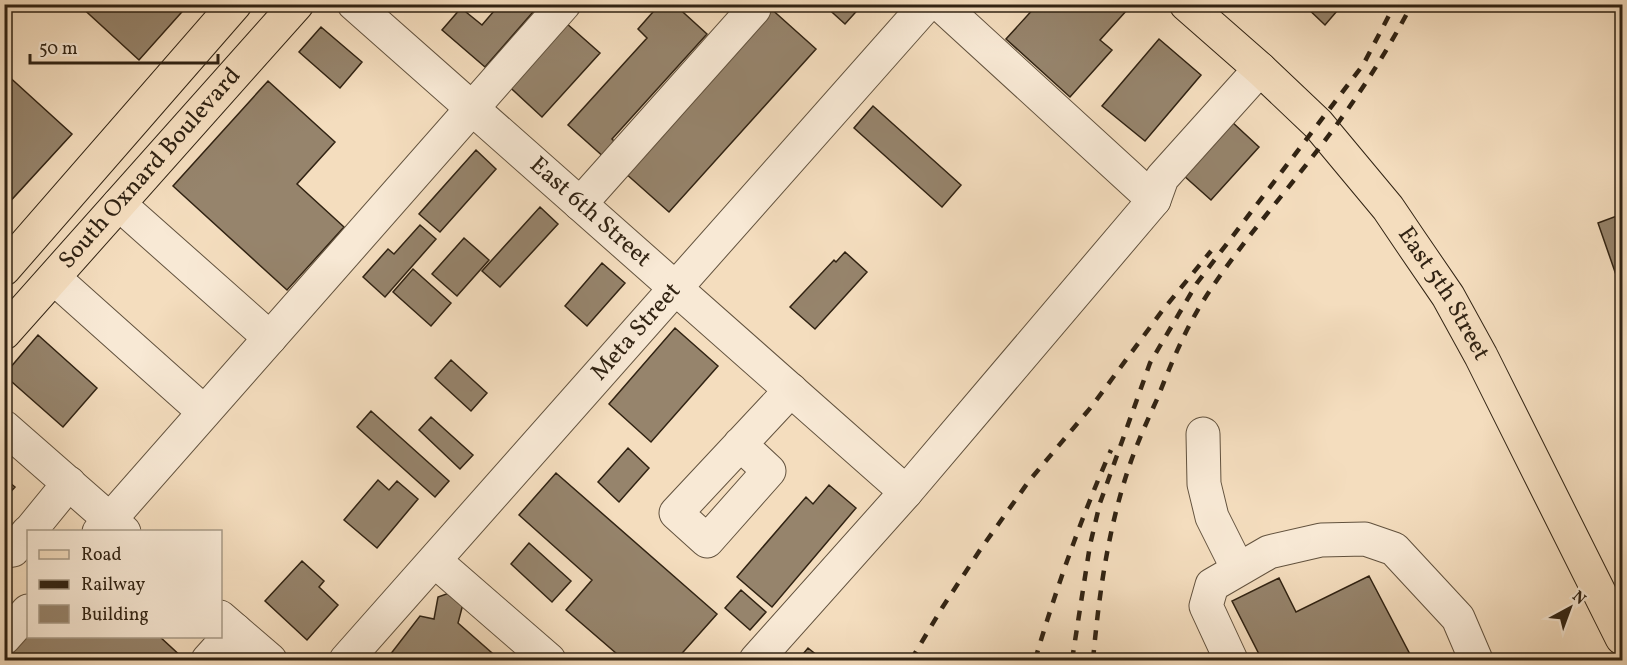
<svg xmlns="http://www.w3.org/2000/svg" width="1627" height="665" viewBox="0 0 1627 665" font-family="Vollkorn,serif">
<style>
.building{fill:#96846c;stroke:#312313;stroke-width:1.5}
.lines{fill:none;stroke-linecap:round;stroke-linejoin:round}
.minor-casing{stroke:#62523e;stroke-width:35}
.major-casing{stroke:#312313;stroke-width:35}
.minor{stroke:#f8e9d5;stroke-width:33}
.major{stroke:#f4ddbe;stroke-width:33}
.rail{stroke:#312313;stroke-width:4.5;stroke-dasharray:10 10;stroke-linecap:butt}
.labels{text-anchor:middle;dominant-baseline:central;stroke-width:5;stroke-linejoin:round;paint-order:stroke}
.street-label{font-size:24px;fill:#312313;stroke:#f8e9d5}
</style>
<rect width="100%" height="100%" fill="#f4ddbe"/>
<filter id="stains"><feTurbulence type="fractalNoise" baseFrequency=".00333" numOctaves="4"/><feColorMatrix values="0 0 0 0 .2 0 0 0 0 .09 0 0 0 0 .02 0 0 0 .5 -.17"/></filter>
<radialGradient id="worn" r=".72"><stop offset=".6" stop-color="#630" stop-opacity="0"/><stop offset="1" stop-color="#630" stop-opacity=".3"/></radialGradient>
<path class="building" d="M78 4H189L139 60Z
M500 4H540L485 67 442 30 461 8 482 25Z
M660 4H674L707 34 612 139 619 146 606 159 568 125 647 38 638 29Z
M823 4H863L845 24Z
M1034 4H1121L1127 10 1100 40 1112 50 1070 97 1006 39 1036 6Z
M1303 4H1343L1325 25Z
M768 6 816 49 669 212 624 172Z
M557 15 600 53 542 117 500 78Z
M321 27 362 62 340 88 299 52Z
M1159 39 1201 75 1145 141 1102 106Z
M5 73 72 134 4 208V74Z
M268 81 335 142 297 184 344 227 287 290 173 186Z
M873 106 961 185 942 207 854 128Z
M1231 121 1259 147 1211 200 1183 175Z
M476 150 496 169 440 232 419 214Z
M540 207 558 224 500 287 482 271Z
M1622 214V292L1598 223Z
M420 225 436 239 385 297 363 277 388 249 394 254Z
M464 238 489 260 457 296 432 274Z
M845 252 867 272 815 329 790 307 834 260 836 262Z
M602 263 625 283 587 326 565 306Z
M413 269 451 303 431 326 393 292Z
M675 328 718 366 651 442 609 404Z
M38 335 97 388 63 427 4 375Z
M451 360 487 393 471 411 435 378Z
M371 411 449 481 435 497 357 427Z
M431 417 473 455 460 469 419 430Z
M628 448 649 468 619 502 598 482Z
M556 473 717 614 676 660H624L566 610 592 580 519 515Z
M4 478 15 487 4 499Z
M378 480 389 490 397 481 418 499 377 548 344 520Z
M829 485 856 508 772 607 737 577 806 497 813 504Z
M529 543 571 581 552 602 511 564Z
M302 561 324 581 319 587 338 605 307 640 265 601Z
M1369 576 1413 660H1262L1232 601 1279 578 1296 612Z
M741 590 766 612 750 630 725 608Z
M449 593 463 604 458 623 500 660H386L420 616 434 619 438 597Z
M28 620V636H159L185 660H4V647Z
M808 648 823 660H798Z"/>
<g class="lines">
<defs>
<g id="minor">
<path id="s1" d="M354 4 906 492"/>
<path d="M940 4 1154 200"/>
<path d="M119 204 270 338"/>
<path d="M580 204 754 9"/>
<path d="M54 278 204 412"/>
<path d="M4 427 124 532"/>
<path d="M1203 434 1204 484 1212 517 1238 569"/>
<path d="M740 444 769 471 707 541 676 513 791 390"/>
<path d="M29 532 69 483"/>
<path d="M99 532 564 4"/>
<path d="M4 549 7 551 13 550 28 532"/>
<path d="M435 561 549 660"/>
<path d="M220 617 270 660"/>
<path d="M4 638 28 611"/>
<path d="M208 660 235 630"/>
<path id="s2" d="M346 660 927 4"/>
<path d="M756 660 906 492 1154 200 1162 178 1260 69"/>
<path d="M1231 660 1206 606 1212 585 1269 552 1321 540 1365 539 1394 549 1458 618 1476 660"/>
</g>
<g id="major">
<path id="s3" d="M1186 4 1260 69 1318 124 1388 208 1411 242 1448 296 1481 356 1622 638"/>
<path d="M4 269 235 4"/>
<path id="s4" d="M4 333 297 4"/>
</g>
</defs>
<use href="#minor" class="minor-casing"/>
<use href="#major" class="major-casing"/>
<use href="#minor" class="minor"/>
<use href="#major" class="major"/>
<path class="rail" d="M911 660 942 608 980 550 1029 481 1092 406 1162 311 1211 251
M1035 660C1056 589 1081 518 1111 450
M1072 660 1090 545 1100 503 1150 363 1197 283 1363 65 1395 4
M1093 660C1099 594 1108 528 1130 464 1138 441 1148 419 1158 397 1170 366 1183 335 1200 306 1238 245 1286 193 1329 135 1360 94 1388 50 1412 4"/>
</g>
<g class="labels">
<g class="street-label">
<text stroke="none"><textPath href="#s4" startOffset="220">South Oxnard Boulevard</textPath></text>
<text stroke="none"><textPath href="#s1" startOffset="315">East 6th Street</textPath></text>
<text stroke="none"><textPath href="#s3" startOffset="390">East 5th Street</textPath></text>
<text stroke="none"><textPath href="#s2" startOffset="438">Meta Street</textPath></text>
</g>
</g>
<rect width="1627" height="665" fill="none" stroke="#f4ddbe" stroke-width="24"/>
<rect x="6" y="6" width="1615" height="653" fill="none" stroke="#312313" stroke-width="3"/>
<rect x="12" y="12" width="1603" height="641" fill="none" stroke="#312313" stroke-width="1.5"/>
<rect x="27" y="530" width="195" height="108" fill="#f8e9d5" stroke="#a89a87" stroke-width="1.5"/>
<rect x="39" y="550" width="30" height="9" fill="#f4ddbe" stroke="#a89a87" stroke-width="1.5"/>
<text x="81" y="560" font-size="18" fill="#312313">Road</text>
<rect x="39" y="580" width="30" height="9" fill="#312313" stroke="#a89a87" stroke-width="1.5"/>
<text x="81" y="590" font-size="18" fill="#312313">Railway</text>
<rect x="39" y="605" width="30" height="18" fill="#96846c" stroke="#a89a87" stroke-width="1.5"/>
<text x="81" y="620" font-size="18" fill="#312313">Building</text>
<g transform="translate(1570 608) rotate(41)" stroke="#f8e9d5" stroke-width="4.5" paint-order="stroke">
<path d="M0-4.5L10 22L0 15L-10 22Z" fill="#312313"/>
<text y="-9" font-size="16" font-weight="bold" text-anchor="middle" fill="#312313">N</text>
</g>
<path d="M30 54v9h188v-9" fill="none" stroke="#312313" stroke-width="3"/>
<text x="39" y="54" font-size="18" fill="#312313" stroke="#f8e9d5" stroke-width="4.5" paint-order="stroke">50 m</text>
<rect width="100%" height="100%" filter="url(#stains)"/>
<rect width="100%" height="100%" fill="url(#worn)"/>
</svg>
